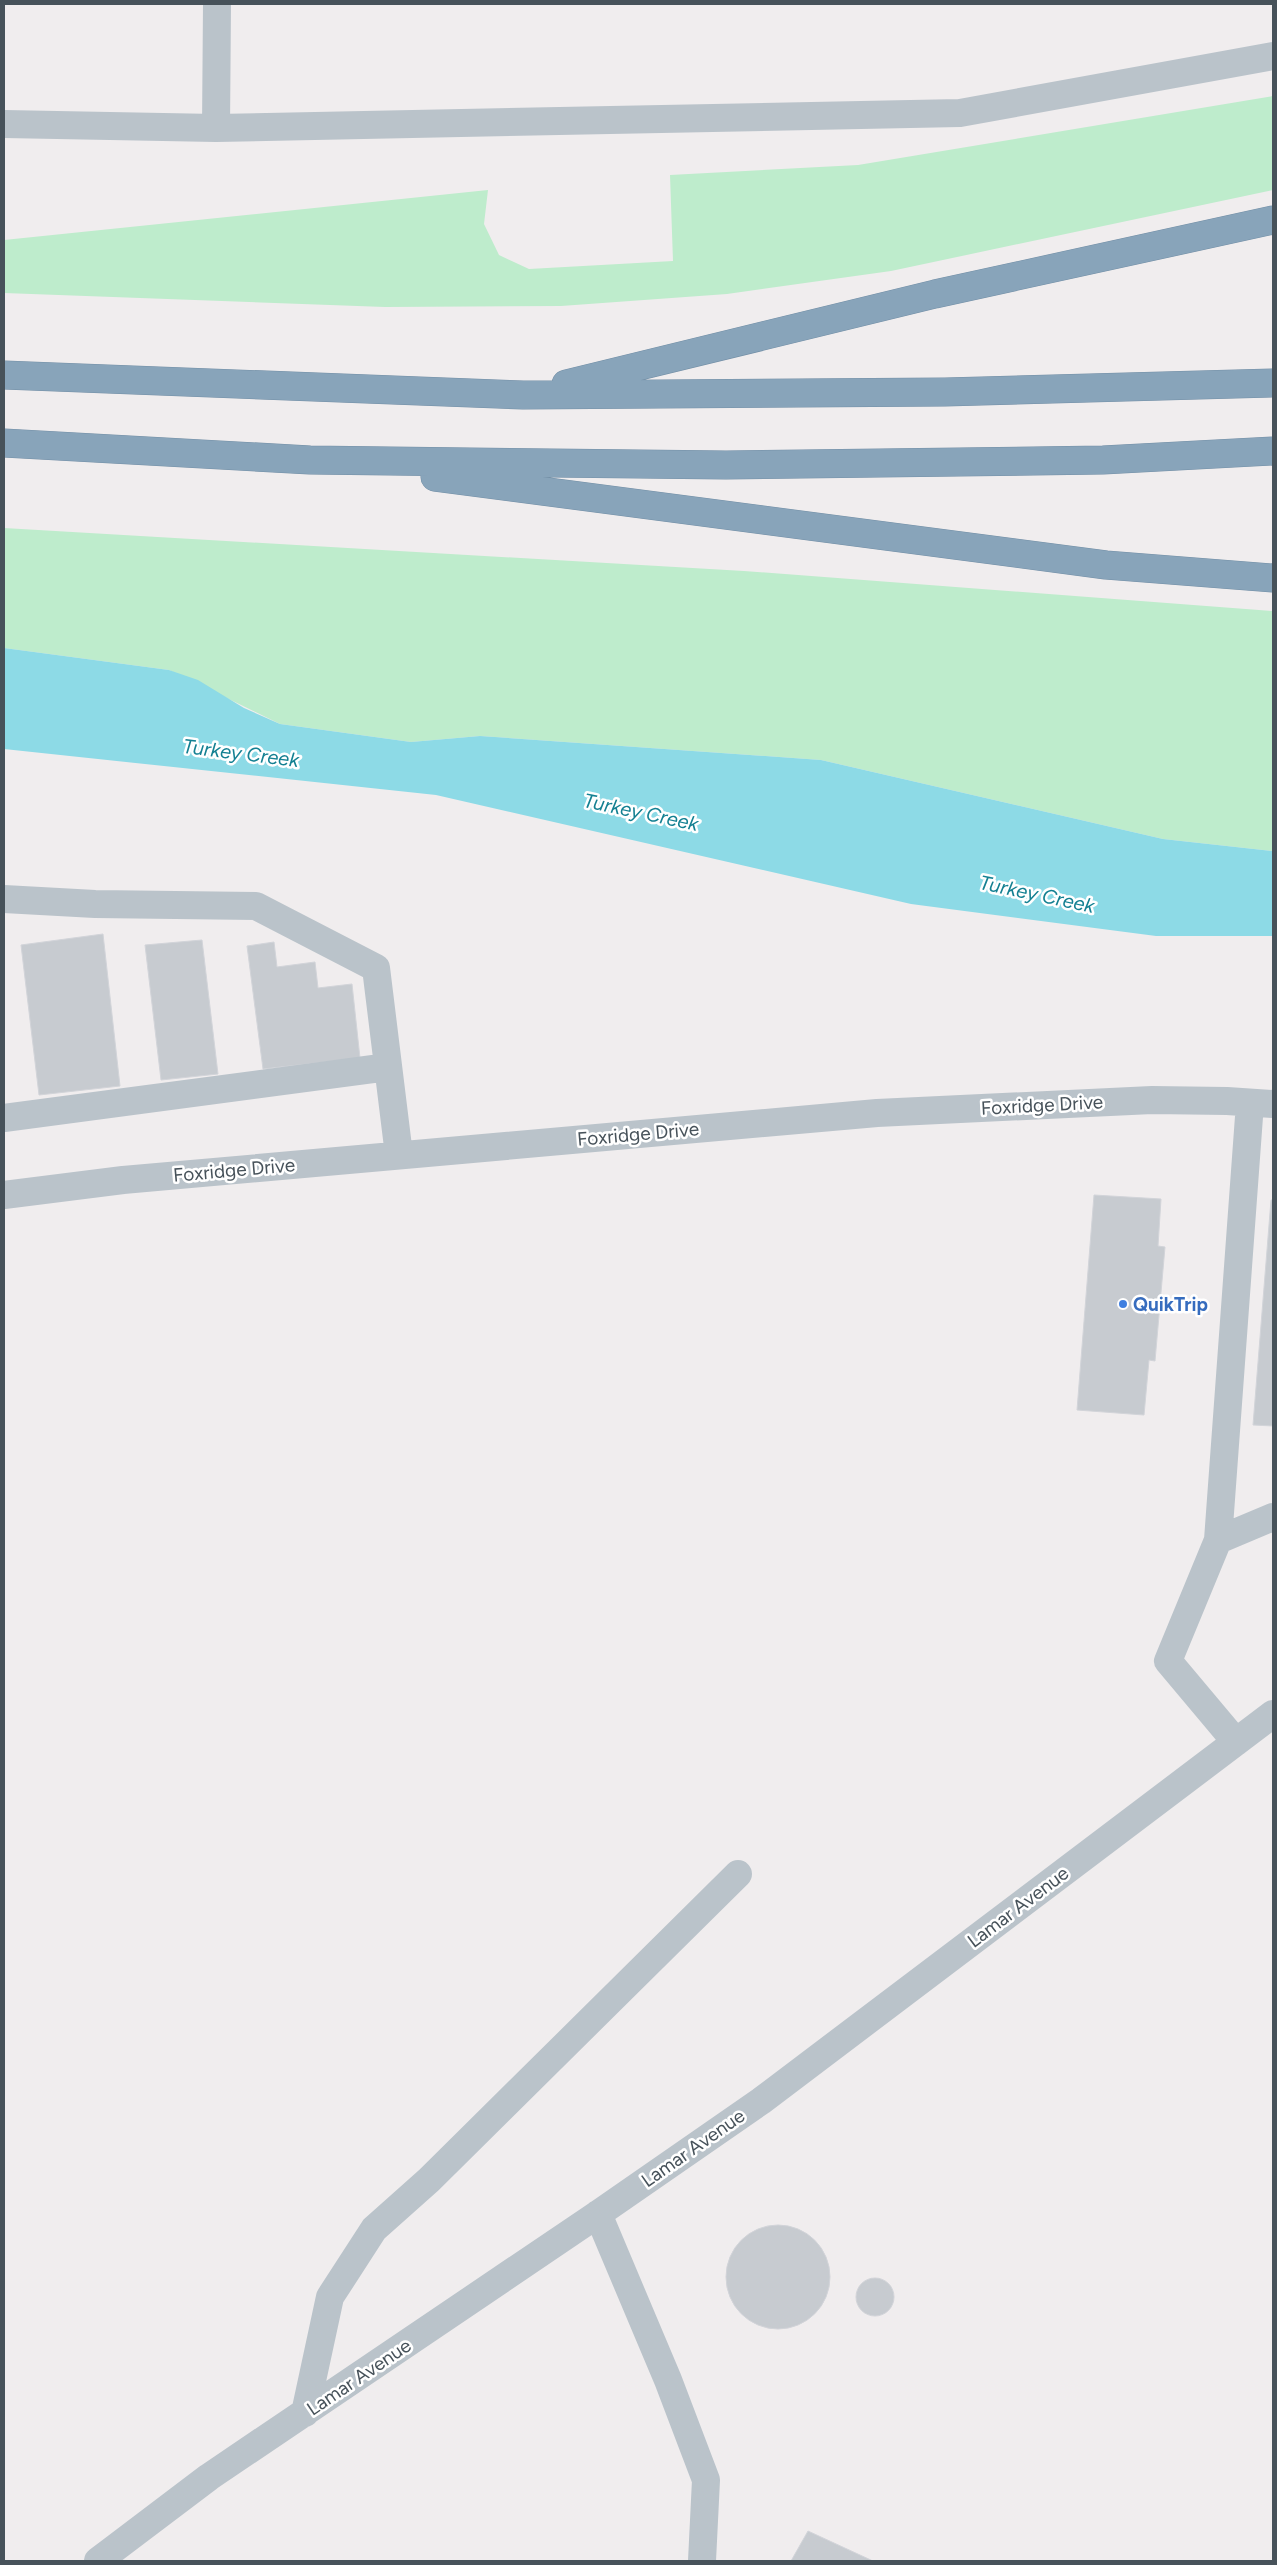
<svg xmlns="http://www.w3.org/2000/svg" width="1277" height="2565" viewBox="0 0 1277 2565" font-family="Figtree,sans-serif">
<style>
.green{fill:#beeccc}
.water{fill:#8ddae6}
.building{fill:#c7cbd0;stroke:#d2d4d9}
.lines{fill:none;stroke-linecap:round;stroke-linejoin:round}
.highway-casing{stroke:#738fa6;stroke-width:29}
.minor{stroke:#bac3ca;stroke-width:28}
.highway{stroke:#88a4ba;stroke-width:28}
.shop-dot{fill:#3f7fe0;stroke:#fff;stroke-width:2}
.labels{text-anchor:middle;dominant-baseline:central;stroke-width:5;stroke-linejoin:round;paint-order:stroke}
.street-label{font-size:19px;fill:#47525a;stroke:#fff}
.shop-label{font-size:19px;font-weight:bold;fill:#366cbe;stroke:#fff;text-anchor:start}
.water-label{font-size:20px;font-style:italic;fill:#148092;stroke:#fff}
</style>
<rect width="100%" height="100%" fill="#f0edee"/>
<path class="green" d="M1273 96V190L891 271 727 294 561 306 385 307 4 293V240L488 190 484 224 499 255 529 269 673 261 670 175 858 165Z
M4 528 744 571 1273 611V851L1163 839 821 760 480 736 411 742 280 724 169 670 4 648Z"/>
<path class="water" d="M4 648 169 670 198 680 244 708 280 724 411 742 480 736 821 760 1163 839 1273 851V936H1156L911 904 436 795 4 749Z"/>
<path class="building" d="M103 934 120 1086 39 1095 21 945Z
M202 940 218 1074 161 1080 145 945Z
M274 942 277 967 315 962 318 988 352 984 360 1058 263 1069 247 946Z
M1094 1195 1161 1199 1158 1246 1165 1247 1155 1361 1149 1360 1144 1415 1077 1410Z
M1271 1200H1273V1426L1253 1425Z
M726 2277a52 52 0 1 1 104 0a52 52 0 1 1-104 0Z
M856 2297a19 19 0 1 1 38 0a19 19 0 1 1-38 0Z
M808 2531 873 2561H791Z"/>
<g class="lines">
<defs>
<path id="highway" d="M4 375 523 395 945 392 1273 383
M566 384 935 294 1273 220
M4 443 310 460 726 465 1103 460 1273 451
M435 477 1106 565 1273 578"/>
</defs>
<use href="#highway" class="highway-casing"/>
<path class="minor" d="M217 4 216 128 960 113 1273 56
M4 124 216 128
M4 899 95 904 256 906 376 968 399 1155
M1250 1103 1218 1540 1273 1517
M4 1118 388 1067
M4 1195 123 1180 877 1113 1152 1100 1227 1101 1273 1104
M1218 1540 1168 1661 1236 1742
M598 2214 668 2380 706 2480 702 2561
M305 2413 330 2297 374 2229 429 2180 738 1874
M98 2561 209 2477 598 2214 761 2101 1273 1714"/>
<use href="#highway" class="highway"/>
</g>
<circle class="shop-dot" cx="1123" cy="1304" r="5"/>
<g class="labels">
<g class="street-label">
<text transform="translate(1042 1105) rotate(-3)">Foxridge Drive</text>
<text transform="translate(638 1134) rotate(-5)">Foxridge Drive</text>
<text transform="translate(234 1170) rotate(-5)">Foxridge Drive</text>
<text transform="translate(1018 1907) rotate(-37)">Lamar Avenue</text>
<text transform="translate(693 2148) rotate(-35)">Lamar Avenue</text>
<text transform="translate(359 2377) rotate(-34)">Lamar Avenue</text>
</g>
<g class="shop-label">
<text x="1133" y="1304">QuikTrip</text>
</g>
<g class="water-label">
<text transform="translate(241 753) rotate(7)">Turkey Creek</text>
<text transform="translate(641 812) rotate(12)">Turkey Creek</text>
<text transform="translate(1037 894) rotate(12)">Turkey Creek</text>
</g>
</g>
<rect width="1277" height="2565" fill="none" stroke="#47525a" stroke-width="10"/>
</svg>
